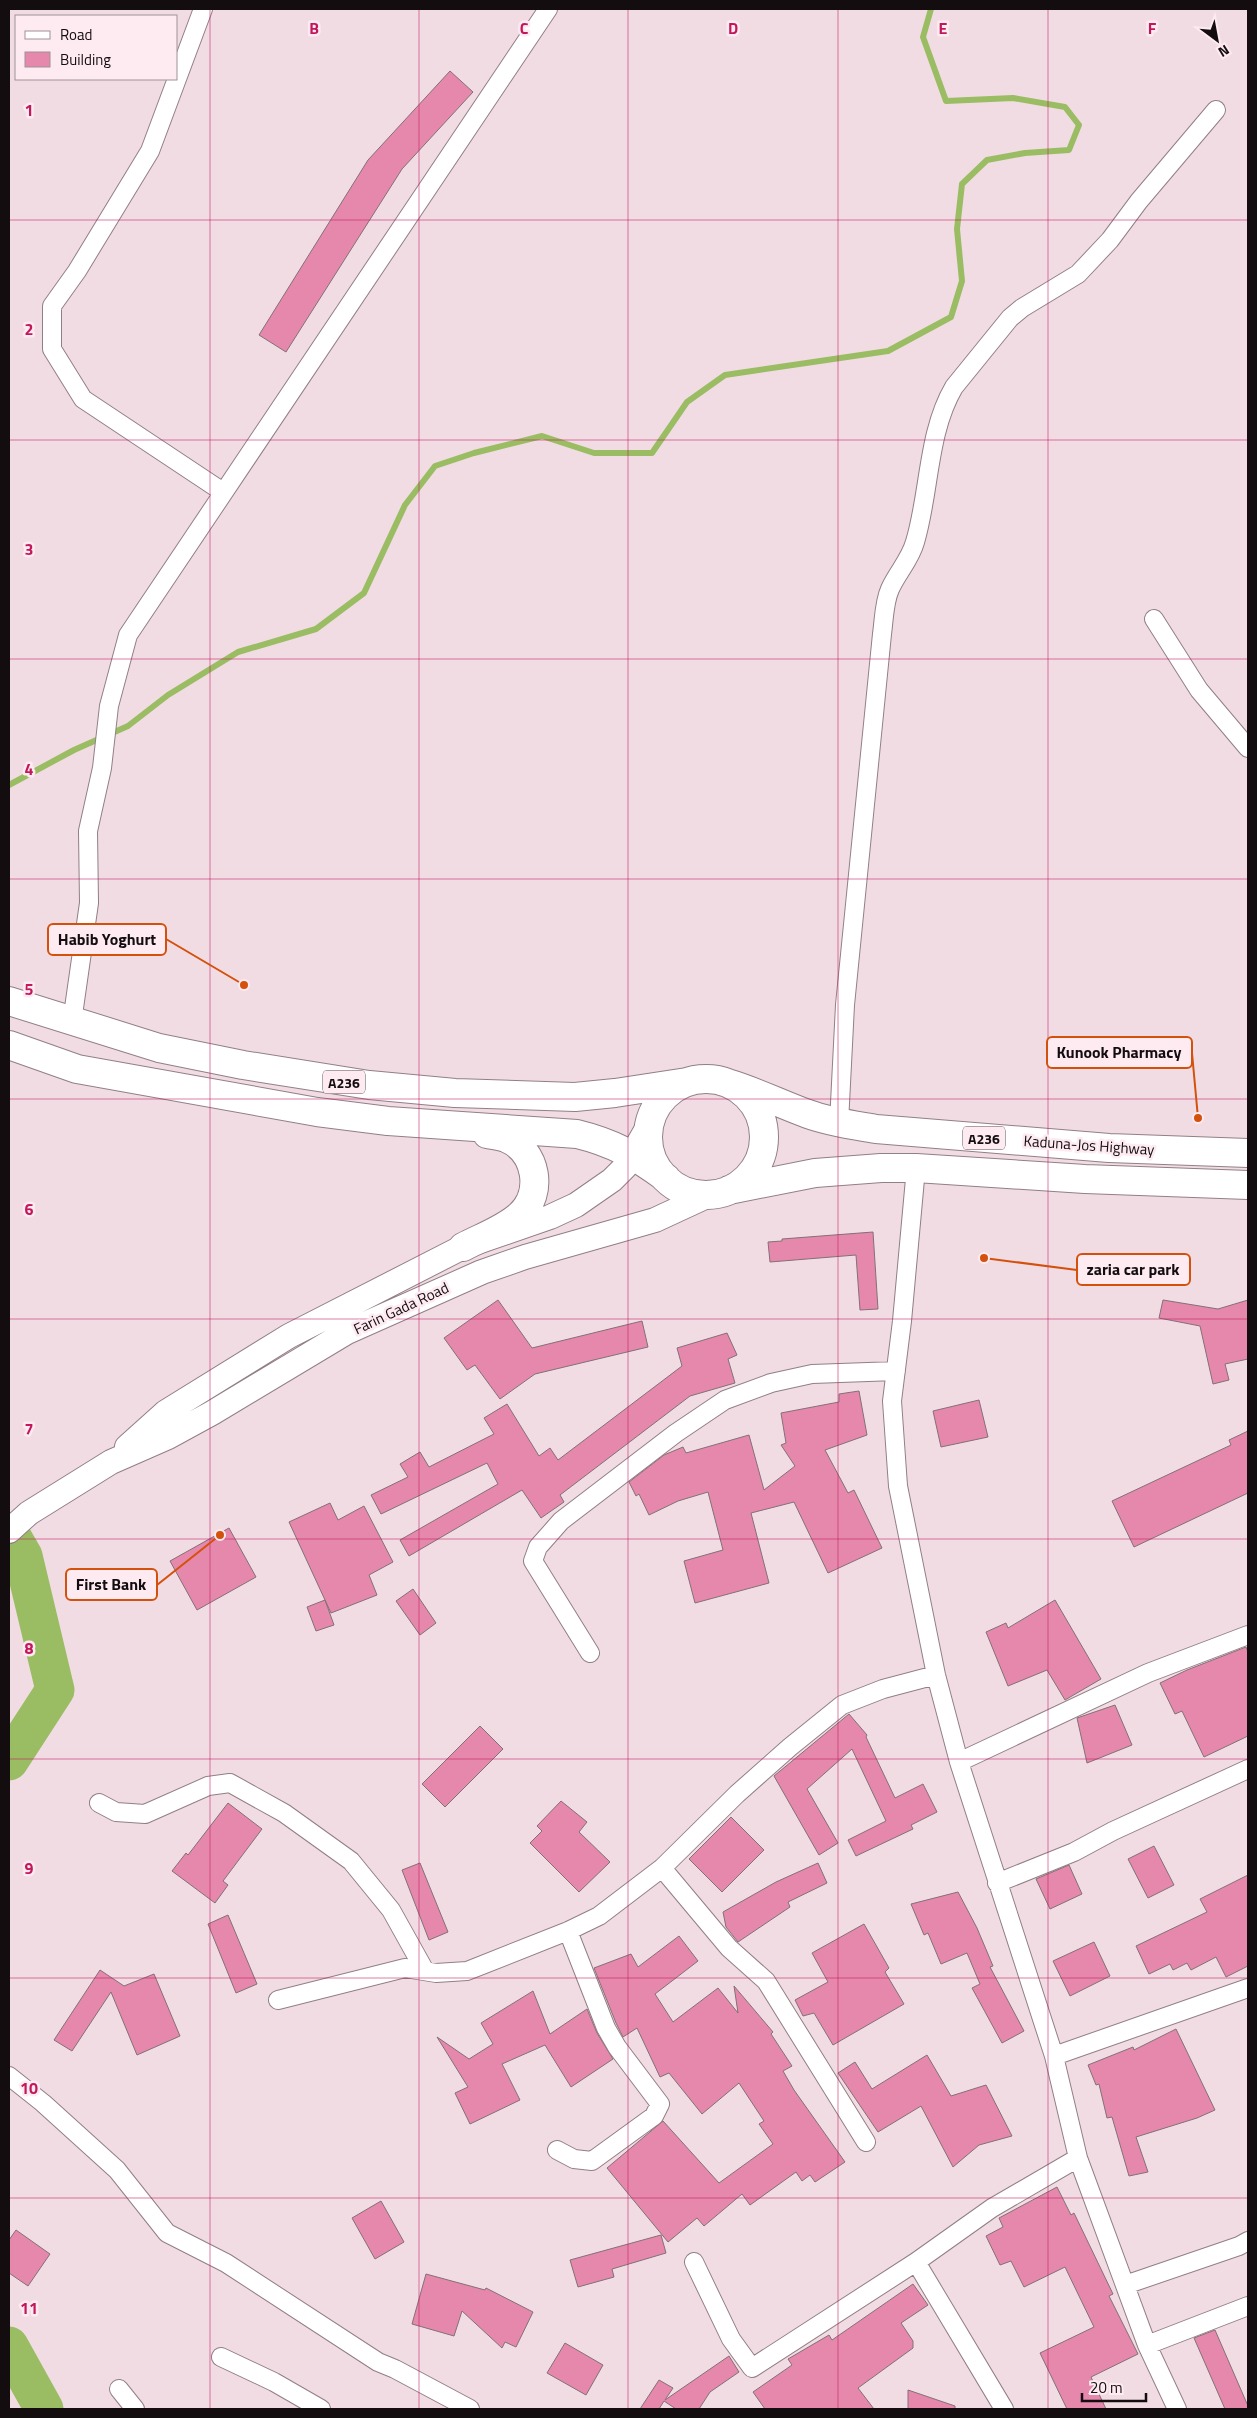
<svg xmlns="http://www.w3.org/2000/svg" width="1257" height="2418" viewBox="0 0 1257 2418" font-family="'Titillium Web',sans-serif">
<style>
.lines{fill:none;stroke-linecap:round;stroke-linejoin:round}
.stream{stroke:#9abd64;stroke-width:6}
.river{stroke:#9abd64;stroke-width:39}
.building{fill:#e687ac;stroke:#837076}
.minor-casing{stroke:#927f85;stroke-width:20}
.secondary-casing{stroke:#927f85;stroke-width:26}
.trunk-casing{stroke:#927f85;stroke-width:30}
.minor{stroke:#fff;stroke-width:18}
.secondary{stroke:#fff;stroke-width:24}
.trunk{stroke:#fff;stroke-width:28}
.grid{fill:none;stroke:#c2185b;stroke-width:1;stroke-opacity:0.55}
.labels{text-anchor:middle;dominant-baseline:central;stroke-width:5;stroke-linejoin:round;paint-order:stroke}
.shield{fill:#fdebf1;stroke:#5a5054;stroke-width:1}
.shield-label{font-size:14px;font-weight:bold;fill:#140d10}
.street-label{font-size:15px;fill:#140d10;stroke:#fdebf1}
.grid-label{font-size:16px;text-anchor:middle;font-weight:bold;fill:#c2185b;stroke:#fdebf1;stroke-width:5;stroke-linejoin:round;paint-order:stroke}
.leader{fill:none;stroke:#d3510c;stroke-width:2}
.callout-dot{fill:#d3510c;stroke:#fdebf1;stroke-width:2}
.callout{fill:#fdebf1;stroke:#d3510c;stroke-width:2}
.callout-label{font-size:16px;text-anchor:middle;font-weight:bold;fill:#140d10}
</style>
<rect width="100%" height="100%" fill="#f2dce4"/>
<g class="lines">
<path class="stream" d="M9 785 74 750 128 726 168 695 238 652 316 629 364 593 405 505 435 466 474 453 542 436 594 453H652L687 402 725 375 888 351 951 317 962 281 957 229 962 184 987 160 1025 153 1069 150 1079 125 1065 107 1013 98 946 101 923 37 931 9"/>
<path class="river" d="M9 1532 23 1556 55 1690 9 1761
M9 2346 44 2409"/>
</g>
<path class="building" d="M450 71 473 92 402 169 286 352 259 335 368 160Z
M873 1232 878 1309 860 1310 856 1255 770 1262 768 1242 782 1241V1239Z
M498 1300 532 1348 642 1321 648 1347 535 1374 500 1399 475 1365 467 1370 444 1338Z
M1163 1300 1218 1309 1248 1300V1359L1225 1364 1229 1380 1213 1384 1200 1326 1159 1318Z
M727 1333 737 1355 728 1359 735 1383 690 1396 560 1495 564 1502 541 1518 522 1490 409 1556 400 1540 498 1484 487 1463 381 1514 371 1495 408 1477 400 1464 420 1452 429 1467 494 1434 484 1418 507 1404 539 1456 550 1448 558 1460 682 1366 677 1348Z
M859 1391 867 1435 825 1450 848 1493 854 1490 882 1548 828 1573 794 1502 751 1513 769 1583 695 1603 684 1561 723 1550 708 1492 678 1501 649 1515 639 1494 636 1496 629 1482 664 1455 683 1447 686 1453 749 1435 764 1490 795 1466 781 1445 786 1443 781 1413 839 1402V1394Z
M979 1400 988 1437 941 1447 933 1411Z
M1248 1431V1493L1134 1547 1112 1501 1231 1445 1229 1440Z
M330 1503 338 1520 364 1506 393 1562 369 1575 377 1595 331 1613 289 1522Z
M229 1528 256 1577 197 1610 170 1561Z
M413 1589 436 1623 420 1635 396 1601Z
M325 1600 334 1625 316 1631 307 1607Z
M1055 1600 1101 1679 1065 1700 1047 1670 1008 1686 986 1632 1006 1623 1008 1628Z
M1246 1647 1248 1652V1736L1204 1757 1182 1711 1175 1714 1160 1683 1187 1670Z
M1115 1705 1132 1745 1087 1763 1077 1718Z
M849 1714 867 1735 866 1737 895 1798 923 1784 937 1812 911 1825 913 1829 856 1856 848 1840 886 1821 852 1749 807 1789 838 1843 819 1855 774 1776Z
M480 1726 503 1749 445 1807 422 1784Z
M561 1801 587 1822 579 1832 610 1862 579 1892 530 1843 542 1831 537 1826Z
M228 1803 262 1829 223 1881 228 1885 215 1903 172 1871 186 1853 188 1855Z
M731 1817 764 1850 722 1892 689 1859Z
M1154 1846 1174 1885 1148 1898 1128 1859Z
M420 1863 448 1932 429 1940 402 1870Z
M818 1863 827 1883 788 1902 790 1907 738 1942 726 1927 723 1912 776 1882Z
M1069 1865 1082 1894 1050 1909 1036 1879Z
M1248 1875V1966L1226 1977 1216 1957 1191 1970 1187 1963 1173 1970 1170 1964 1149 1974 1136 1946 1207 1912 1200 1899Z
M958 1892 977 1928 993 1966 990 1967 1024 2031 1002 2043 972 1988 980 1984 967 1953 941 1964 928 1933 924 1935 911 1904Z
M228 1915 257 1984 236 1993 208 1924Z
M864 1924 889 1968 885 1972 904 2004 833 2045 814 2013 803 2016 795 2000 828 1982 812 1953Z
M679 1936 698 1961 655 1994 673 2022 718 1988 738 2013 734 1986 773 2032 771 2034 792 2066 783 2071 794 2090 845 2162 815 2182 810 2175 802 2181 796 2172 750 2205 742 2194 704 2226 697 2218 668 2242 607 2168 663 2121 719 2183 773 2144 759 2124 764 2121 739 2083 702 2114 669 2073 660 2077 637 2028 623 2037 616 2023 594 1968 631 1954 638 1967Z
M1094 1942 1110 1976 1070 1996 1053 1961Z
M100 1970 124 1986 154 1974 180 2036 137 2055 111 1992 72 2051 54 2040Z
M533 1991 550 2034 587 2009 597 2033 613 2059 571 2087 545 2045 502 2064 520 2100 470 2124 455 2093 468 2087 437 2037 469 2059 493 2044 481 2023Z
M1176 2029 1215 2110 1197 2118 1136 2137 1148 2172 1129 2176 1112 2117 1107 2118 1099 2084 1096 2085 1088 2065 1133 2047 1134 2050Z
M927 2055 951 2096 986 2085 1012 2136 979 2145 953 2167 921 2106 878 2132 838 2073 855 2062 872 2089Z
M1057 2187 1071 2215 1074 2213 1113 2294 1109 2296 1138 2354 1091 2377 1106 2409H1067L1040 2353 1094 2327 1065 2267 1024 2287 1011 2261 1000 2265 986 2236 1003 2227 999 2218Z
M381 2201 404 2242 375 2259 352 2218Z
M16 2230 50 2254 28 2286 9 2273V2240Z
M661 2235 666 2253 612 2269 614 2277 578 2287 570 2260Z
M426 2274 485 2290 486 2288 533 2312 516 2347 505 2342 502 2348 462 2311 454 2336 412 2324Z
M913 2284 928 2305 901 2323 913 2341V2348L858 2388 874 2409H765L753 2392 792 2365 788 2359 829 2335 832 2340Z
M1215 2330 1248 2406V2409H1225L1194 2338Z
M565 2343 603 2365 586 2395 547 2373Z
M729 2356 739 2372 710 2392 699 2409H676L664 2401 659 2409H640L659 2380 673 2388 665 2400Z
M908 2390 955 2406V2409H908Z"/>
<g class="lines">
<defs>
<path id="minor" d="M203 9 150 151 77 271 52 306V349L83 399 223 492
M1154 619 1199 690 1248 748
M72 1022 89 903 88 831 102 768 109 706 128 635 548 9
M839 1123 845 1005 882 634C884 620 884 602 890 589 897 573 910 560 915 542 930 492 927 433 954 387L1010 318 1022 308 1078 274 1110 240 1139 201 1216 110
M916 1168 902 1321 892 1401 898 1486 936 1675 959 1762 1054 2056 1078 2158 1147 2345 1177 2409
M590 1653 533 1561 538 1547 561 1521 676 1433 725 1400 771 1383 812 1374 896 1371
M959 1762 1148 1673 1248 1635
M99 1803 116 1812 145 1814 208 1786 230 1783 284 1813 351 1861 391 1910 425 1971
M662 1868 729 1948 766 1981 866 2142
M997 1883 1074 1852 1113 1831 1248 1769
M278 2000 405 1968 436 1973 467 1971 568 1931 599 1916 662 1868 737 1794 790 1747 842 1705 883 1689 936 1675
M1054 2056 1248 1988
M9 2076 43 2103 117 2170 167 2233 226 2263 378 2362 395 2369 470 2409
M557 2150 574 2159 592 2161 654 2116 660 2104 617 2047 606 2028 568 1931
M694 2262 731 2339 752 2368 916 2262 992 2208 1078 2158
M916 2262 1004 2409
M1125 2285 1239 2246 1248 2241
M1147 2345 1248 2306
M221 2357 274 2382 321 2409
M119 2389 135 2409"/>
<path id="secondary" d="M127 1447 166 1412 289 1336 463 1247 550 1217 576 1205 612 1180 625 1167 648 1127
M9 1531 29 1513 111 1462 168 1437 212 1413 347 1332 482 1272 525 1257 655 1220 709 1195"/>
<path id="trunk" d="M9 1001 159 1048 243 1065 369 1085 455 1093 575 1097 615 1093 687 1082
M9 1045 77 1069 317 1112 388 1121 577 1134C614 1143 636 1156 666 1178
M648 1137a58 58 0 1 1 116 0a58 58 0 1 1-116 0Z
M727 1083C755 1091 780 1104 808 1114 830 1122 853 1125 876 1129L1109 1148 1248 1153
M729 1190 815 1173 881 1168H916L1085 1179 1248 1185
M463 1247C482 1237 505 1229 520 1215 544 1193 537 1151 506 1138 500 1136 493 1135 487 1134"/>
</defs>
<use href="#minor" class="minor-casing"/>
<use href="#secondary" class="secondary-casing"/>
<use href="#trunk" class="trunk-casing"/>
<use href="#minor" class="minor"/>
<use href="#secondary" class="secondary"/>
<use href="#trunk" class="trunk"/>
</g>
<path class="grid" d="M210 9V2409M419 9V2409M628 9V2409M838 9V2409M1048 9V2409M9 220H1248M9 440H1248M9 659H1248M9 879H1248M9 1099H1248M9 1319H1248M9 1539H1248M9 1759H1248M9 1978H1248M9 2198H1248"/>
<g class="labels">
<g class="shield">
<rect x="323" y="1070.5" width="42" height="23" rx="4"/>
<rect x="963" y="1126.5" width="42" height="23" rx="4"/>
</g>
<g class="shield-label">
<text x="344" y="1082">A236</text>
<text x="984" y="1138">A236</text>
</g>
<g class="street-label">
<text transform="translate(1089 1145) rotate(4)">Kaduna-Jos Highway</text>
<text transform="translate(401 1308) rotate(-25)">Farin Gada Road</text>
</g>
</g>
<g class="grid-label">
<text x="314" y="34">B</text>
<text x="524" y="34">C</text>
<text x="733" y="34">D</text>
<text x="943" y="34">E</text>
<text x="1152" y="34">F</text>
<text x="29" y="116">1</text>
<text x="29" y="335">2</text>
<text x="29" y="555">3</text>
<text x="29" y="775">4</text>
<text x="29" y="995">5</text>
<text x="29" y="1215">6</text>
<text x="29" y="1435">7</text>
<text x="29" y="1654">8</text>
<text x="29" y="1874">9</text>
<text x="29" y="2094">10</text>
<text x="29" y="2314">11</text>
</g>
<path class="leader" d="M244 985L166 939M1198 1118L1192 1053M984 1258L1077 1270M220 1535L157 1585"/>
<g class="callout-dot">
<circle cx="244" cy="985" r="5"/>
<circle cx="1198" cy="1118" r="5"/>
<circle cx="984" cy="1258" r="5"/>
<circle cx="220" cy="1535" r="5"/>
</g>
<g class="callout">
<rect x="48" y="924" width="118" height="31" rx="5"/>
<rect x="1047" y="1037" width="145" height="31" rx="5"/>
<rect x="1077" y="1254" width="113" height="31" rx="5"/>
<rect x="66" y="1569" width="91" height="31" rx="5"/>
</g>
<g class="callout-label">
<text x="107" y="945">Habib Yoghurt</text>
<text x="1119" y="1058">Kunook Pharmacy</text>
<text x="1133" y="1275">zaria car park</text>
<text x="111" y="1590">First Bank</text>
</g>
<rect width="1257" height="2418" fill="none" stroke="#140d10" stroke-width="20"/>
<rect x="15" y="15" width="162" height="65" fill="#fdebf1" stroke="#a09297"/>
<rect x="25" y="31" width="25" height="8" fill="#ffffff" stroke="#a09297"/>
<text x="60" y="40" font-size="15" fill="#140d10">Road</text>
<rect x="25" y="52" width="25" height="15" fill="#e687ac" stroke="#a09297"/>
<text x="60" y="65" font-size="15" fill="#140d10">Building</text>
<g transform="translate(1217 40) rotate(148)" stroke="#fdebf1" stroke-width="4" paint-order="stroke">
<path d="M0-4L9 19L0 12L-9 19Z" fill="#140d10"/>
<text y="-8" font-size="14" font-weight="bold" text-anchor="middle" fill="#140d10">N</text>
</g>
<path d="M1082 2393v8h64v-8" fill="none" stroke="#140d10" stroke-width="2.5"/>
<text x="1090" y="2393" font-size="15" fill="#140d10" stroke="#fdebf1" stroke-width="4" paint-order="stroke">20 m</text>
</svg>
